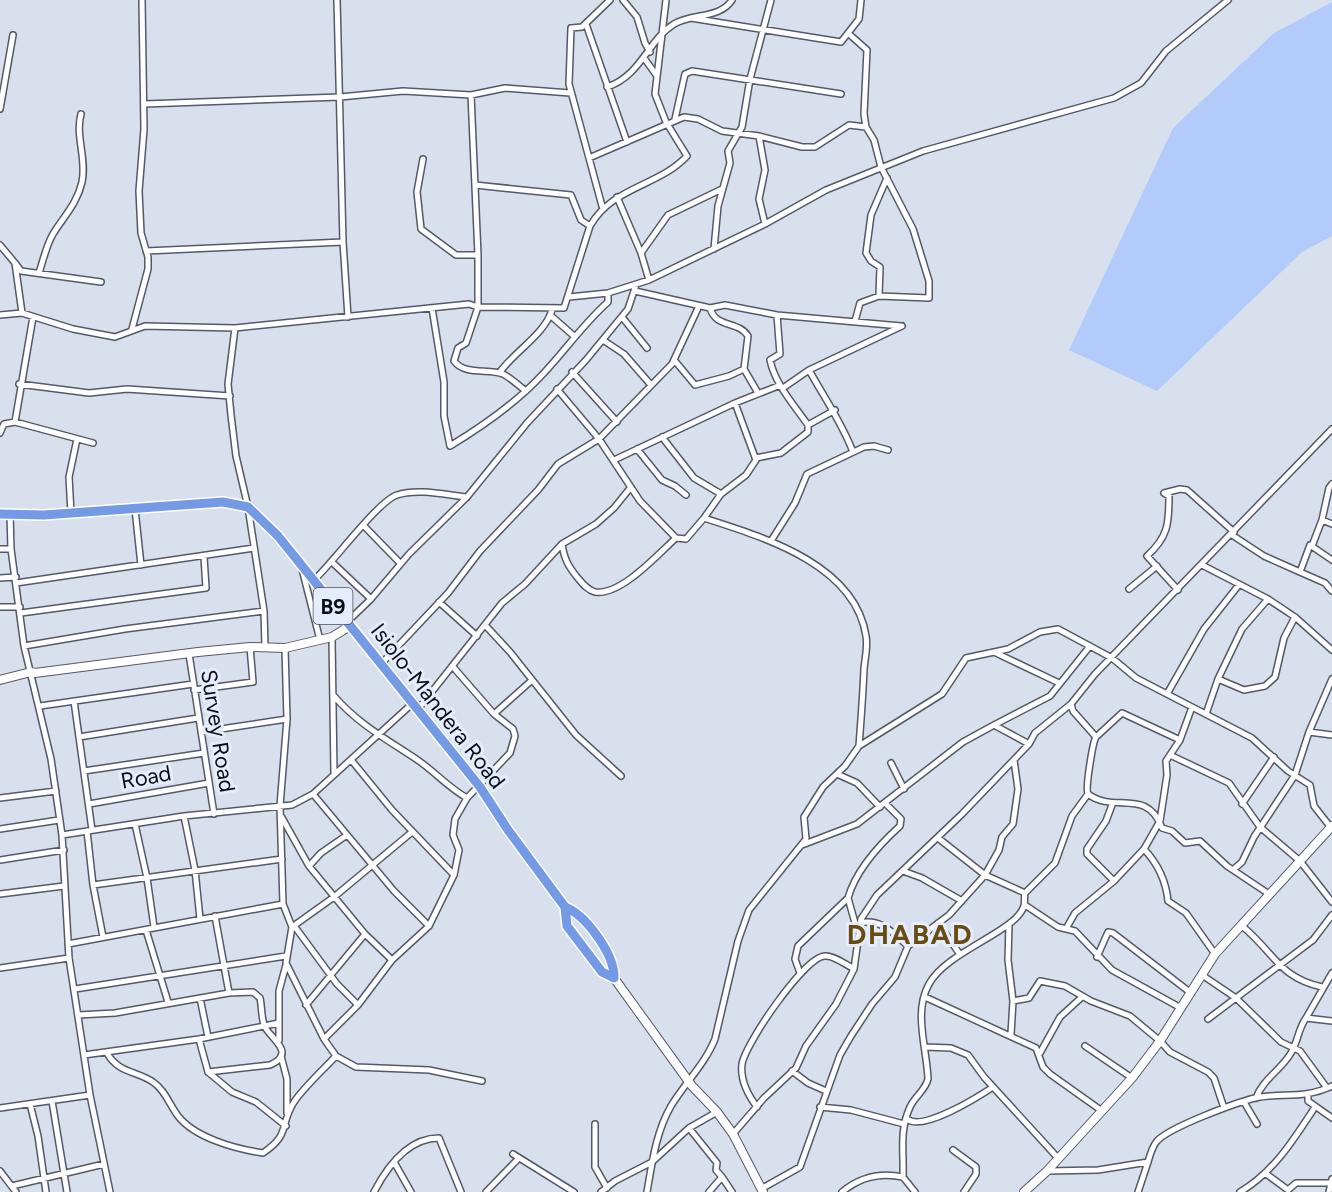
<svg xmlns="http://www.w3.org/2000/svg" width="1332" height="1192" viewBox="0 0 1332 1192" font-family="Figtree,sans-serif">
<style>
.green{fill:#b2cbfb}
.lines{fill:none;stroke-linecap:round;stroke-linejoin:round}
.street-casing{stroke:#535a66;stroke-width:8}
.secondary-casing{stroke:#535a66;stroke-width:10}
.highway-casing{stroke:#fff;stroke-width:12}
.street{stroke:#fff;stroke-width:5}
.secondary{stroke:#fff;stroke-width:8}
.highway{stroke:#749ae5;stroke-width:9}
.labels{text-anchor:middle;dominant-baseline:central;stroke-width:6;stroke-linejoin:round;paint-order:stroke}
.shield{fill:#e5edfc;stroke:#4c5158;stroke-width:1.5}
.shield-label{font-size:21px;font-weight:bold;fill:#0b0e12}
.street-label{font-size:22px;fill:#0b0e12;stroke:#e5edfc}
.district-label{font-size:28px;font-weight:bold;letter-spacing:1.5px;fill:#674d13;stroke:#e5edfc}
</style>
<rect width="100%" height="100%" fill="#d8e0ee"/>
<path class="green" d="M1332 2V236L1302 252 1157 391 1069 350 1173 128 1274 33Z"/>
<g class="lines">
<defs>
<path id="street" d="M337 0 343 242 348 317
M623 0 637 17 645 43 650 52
M691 18 841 42 859 19 861 0
M586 24 627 142
M849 34 867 50 864 114 866 127 874 140 881 167 913 229 929 281V298L879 296
M644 58 657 76
M607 87C641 76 648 40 674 24 692 13 720 19 732 0
M471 95 478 255V307L466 343 458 348 454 361C465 376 489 368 503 374 511 378 519 386 526 391
M144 104 340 97 403 91 471 95 505 88 570 93
M0 109 13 35
M675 119 685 74 692 71 841 94
M759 136 765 170 759 199 765 224
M589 158 684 117 698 119 722 131 759 136 802 147H815L849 125 866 127
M423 159 417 192 421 229 456 255H478
M617 197 641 253
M602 206 569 84 571 28 582 27 610 0
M590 226C613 186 658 187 687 156L666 122 655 94 666 0
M0 245 15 263 22 313
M714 249 718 206 730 163 728 151 742 127 750 79 771 0
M146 251 343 242
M15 263 21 271 101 282
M39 273C43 261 46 246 53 234 64 216 77 204 82 182 87 159 75 136 81 114
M649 280 641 253 668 215 722 189
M635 291 710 308 725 305 777 315 901 326
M569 297 608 293 649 280 765 224 826 190 923 151 1114 98 1141 83 1166 51 1228 0
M432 308 444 382V416L450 446C483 426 516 403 542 375 565 351 583 324 608 302V293
M710 308C716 329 738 320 748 336L744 369 758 393
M0 315 22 313 73 329 115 337 145 326 235 328 469 304 478 307 564 308 590 226 581 220 571 195 475 185
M550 315 574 336
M622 317 647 348
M855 321 860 303 879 296 880 267 871 261 866 253 871 215 887 178
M235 328 228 384 231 415 236 456 248 507 264 611 265 647
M132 329 148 269V257L141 233 139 191 144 129 142 0
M603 340 624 354 651 385
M675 361 695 385 729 376 744 369
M809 370C825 399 841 421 853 452
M500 372C514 352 545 334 552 310
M572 372 617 422
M19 384 89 393 127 389 230 396
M557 389 599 439 640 501 676 538 686 539 704 518C763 537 855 564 866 636 868 646 865 658 864 669 863 694 861 720 859 746
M15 422 93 443
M808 425 835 410
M0 433 4 424 15 422 33 317
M662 437 694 478 721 494 704 518
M637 449 662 480 675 486 686 495
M756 458 781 453 808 432V425C794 405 775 384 770 360L780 354 777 315
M614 460 735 403 778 386 783 388 809 370 902 326
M721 494 746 475 756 460 735 403
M135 509 141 565
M71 513 69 477 77 439
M10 514 11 549 24 646 51 759 62 835 69 958 90 1095 110 1192
M1322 520 1329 488 1332 484
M364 526 400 563
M1232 535 1264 556 1300 572 1310 545 1332 560
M771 541 795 503 807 474 864 447 874 446 888 450
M562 544C564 558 568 566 577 577 582 583 587 590 595 592 621 596 658 554 676 538
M1312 546 1322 520 1332 524
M0 549H11
M333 563 371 599
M1202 565 1268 599 1295 617 1332 650
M302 569 320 640
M1300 572 1325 583 1332 591
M0 578 16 577
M313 581C332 564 379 500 397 495 418 488 446 495 467 497
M16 583 254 548
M1129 589 1157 566
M1178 590 1147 556C1168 537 1169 524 1169 496L1164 493 1180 489 1187 490 1234 532
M439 602 477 636
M0 607H20
M21 613 206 588 204 557
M347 622 371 599 409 554 467 497 527 423 586 360 628 309 636 285
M485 625 510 652 576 735 621 776
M332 637 334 773
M24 646 125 629 264 611
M285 648 287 719 280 806 283 904 292 927 286 963 324 1039 336 1056 356 1067 429 1070 482 1081
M996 653 1059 683
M189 654 214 814
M382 663 448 593 480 551 538 490 558 464 599 439 672 364 699 306
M454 668 494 714 531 681
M1218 679 1244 690 1265 686 1275 677 1284 638 1295 617
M194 690 253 682 250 647
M1167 694 1204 629 1238 586
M334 696C359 725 388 740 419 761 436 773 449 788 467 798
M74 701 92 830
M40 706 193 684
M1192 707 1180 740 1170 755 1229 783 1260 827 1300 861 1332 902
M419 708 502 603 525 584 562 544 596 524 614 508 631 487
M1206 714 1218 679 1242 629 1268 599
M994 725 1050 696 1090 646
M201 732 287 719
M1309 732 1332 735
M79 737 198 718
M1096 737 1122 713 1180 740
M352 761 392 810 454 875
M891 763 904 789
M84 771 204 753
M837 774 857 783 880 807
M313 794 394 891 429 926
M1088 794C1114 814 1147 787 1162 828L1172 831 1185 843 1200 841 1227 866 1269 894
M0 798 56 791
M89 804 209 783
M1242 804 1274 757
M1112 805 1106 821 1087 849V854L1114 881
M184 816 195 870 200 919
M281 816 309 866 365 934 392 960
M135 824 147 878 154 927
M0 829 59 820
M87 831 93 885 103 937
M62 835 184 816 292 805 313 794 413 703
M802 845 857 824 963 742 994 725 1029 744
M1144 849C1158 864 1166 881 1168 901L1186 913 1215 954
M0 860 64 850
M309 866 321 853 347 835
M1234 869 1242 862 1254 837 1295 775 1309 732 1332 679
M903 871 922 878 962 901
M93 885 282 859
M1025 893 1055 863 1072 816 1088 794C1085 789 1093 741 1096 737L1073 711 1071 704
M0 894 64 886
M848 898 857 930
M1025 905 1058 927 1075 931 1112 970 1181 1008
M860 923C881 918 893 933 908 946
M938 923 959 953
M1009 924 1008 960 1013 1001 1011 1034
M1242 926C1274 952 1279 978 1322 987
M292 927 334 897 412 832
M295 927 337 984 358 1005
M1067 927 1075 913 1114 881 1144 849 1160 821 1167 775 1166 761 1170 755
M146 930 168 1002
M68 944 283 904
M1097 957 1108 932 1113 933 1191 993
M0 968 69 958
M800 973 795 959 798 946 848 898C856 870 879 845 900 826L901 819 886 804
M1202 975 1236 998 1281 1042 1300 1051 1327 1088
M75 989 286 956
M925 997 1036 1048 1043 1067 1050 1074 1102 1111
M200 998 208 1037
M1013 1001 1029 998 1040 981 1065 986 1091 1001 1130 1016 1160 1041 1170 1052 1208 1072 1214 1078 1224 1108
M306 1005 365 934
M78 1015 115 1013 229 993 215 916
M1306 1018 1332 973
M1208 1019 1313 940 1332 915
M199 1039 208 1072 232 1092 256 1102 286 1126
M324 1039 358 1005 392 960 429 926 454 875 459 850 453 835 455 819 467 798 510 753 515 736 513 729 494 714
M279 1040V991L286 965
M1085 1046 1132 1078
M925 1047 951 1048 968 1055 984 1077 1057 1157
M107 1053C118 1073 137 1071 153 1082 165 1090 169 1104 178 1116 195 1138 236 1149 263 1153 291 1134 279 1126 294 1102 305 1086 322 1071 336 1056
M1040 1053 1060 1017 1082 997
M84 1055 199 1039 279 1023
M281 1056 287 1079V1113
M792 1071 808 1083 826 1091
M208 1072 270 1065C297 1053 271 1039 265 1027 261 1019 262 1006 260 998L253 992 229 993
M1308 1095V1101L1332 1118
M1256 1098C1263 1079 1281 1070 1291 1053 1298 1042 1298 1029 1306 1018L1332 1021
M52 1101 67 1192
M1244 1102 1257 1124
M30 1104 38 1136 46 1192
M757 1107C748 1095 740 1080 742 1064 745 1044 805 956 825 956 833 955 847 965 854 969
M820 1107 851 1110 904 1124
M0 1108 90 1095
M907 1119C922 1132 978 1097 993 1087
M595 1124V1167L607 1188
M689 1128 717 1163 716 1170 722 1177 709 1192
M733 1134 764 1098 796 1068 806 1046 836 1004 854 969 861 919 877 895 962 814 1029 744 1035 733 1071 704 1095 674 1332 429
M953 1150 976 1167V1174L964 1192
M513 1154 574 1192
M394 1162 411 1192
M0 1171 16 1192
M1048 1171 1098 1170 1148 1162C1150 1155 1152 1147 1157 1141 1170 1127 1235 1103 1255 1098 1282 1092 1302 1100 1332 1086
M1265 1173 1288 1190 1296 1183H1332
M722 1177 732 1192
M903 1177C904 1152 899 1131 910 1107 915 1096 925 1091 928 1079 927 1049 913 1012 929 984 947 951 1016 932 1024 906 1025 903 1024 897 1025 893L985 875 938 838
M12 1186 104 1164
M761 1189 800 1167 840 1055 851 1036 872 1004 895 977 908 946 949 915 985 875 999 850 1002 837 1013 824 1018 789 1014 760
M374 1192C387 1167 408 1138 439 1138L461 1192
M486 1192 519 1158
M601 1192 615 1181 652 1162 689 1128 717 1112
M647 1192C652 1163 656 1132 671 1106 685 1083 705 1064 715 1039L738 941 749 910 806 839 804 817 823 787 845 766 859 746 942 694 966 658 1008 649 1040 632 1058 629 1112 658 1136 678 1252 738 1288 771 1310 785 1314 806 1332 829
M842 1192C860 1177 879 1172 903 1177L915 1192
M1138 1192 1148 1162
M1240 1192C1274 1172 1294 1139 1315 1107
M1329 1192 1332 1179"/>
<path id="secondary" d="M0 680 31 672 35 673 198 652 250 647 285 648 332 637 350 626
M614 978 692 1086 717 1112 733 1134 763 1192
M1024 1192 1047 1171 1132 1078 1160 1041 1215 954 1332 826"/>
<path id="highway" d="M0 514 44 515 223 502 248 507 278 536 480 787 508 830 565 907
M565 907C586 915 615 955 614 978L602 972 567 926Z"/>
</defs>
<use href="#street" class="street-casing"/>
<use href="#secondary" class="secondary-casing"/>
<use href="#highway" class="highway-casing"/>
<use href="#street" class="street"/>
<use href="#secondary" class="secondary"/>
<use href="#highway" class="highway"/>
</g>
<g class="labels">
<rect class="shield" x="313.5" y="588" width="39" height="36" rx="4.5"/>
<g class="shield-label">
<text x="333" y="606">B9</text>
</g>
<g class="street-label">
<text transform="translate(438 706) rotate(52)">Isiolo-Mandera Road</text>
<text transform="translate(218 731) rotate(81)">Survey Road</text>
<text transform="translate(146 777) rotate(-10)">Road</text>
</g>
<g class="district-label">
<text x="910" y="934">DHABAD</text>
</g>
</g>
</svg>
